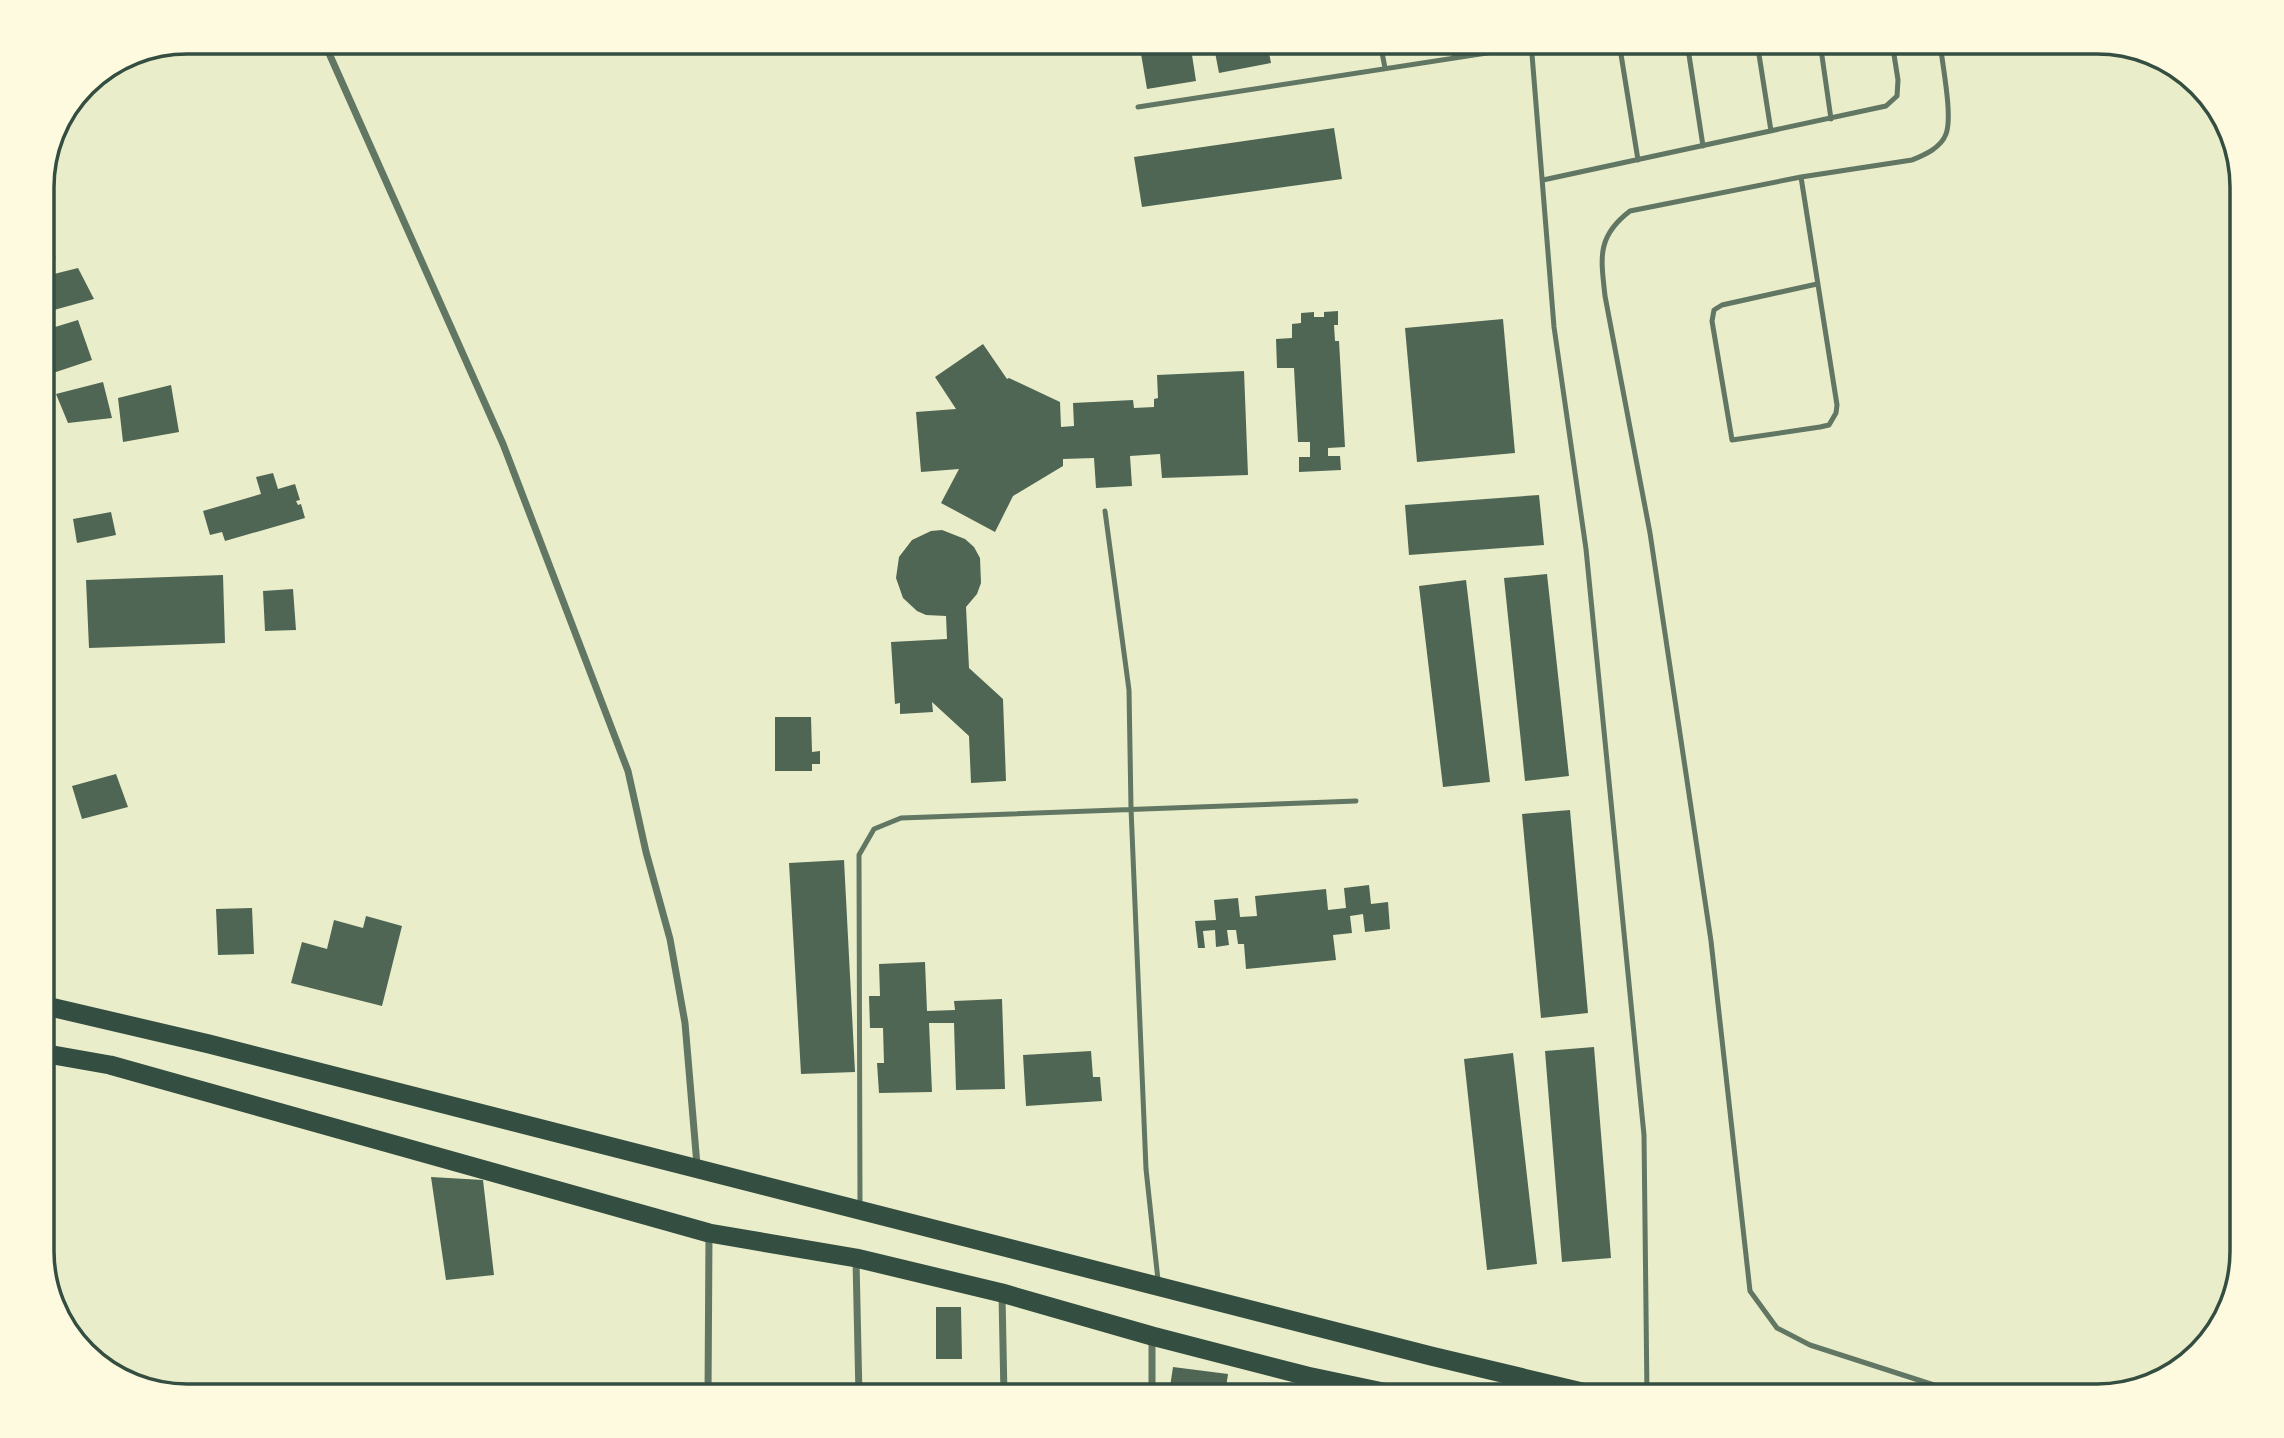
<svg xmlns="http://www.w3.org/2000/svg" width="2284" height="1438" viewBox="0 0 2284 1438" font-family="'Public Sans',sans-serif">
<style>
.building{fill:#4f6655}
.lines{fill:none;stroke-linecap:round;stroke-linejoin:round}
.service{stroke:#617663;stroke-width:5}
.minor{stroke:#617663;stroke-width:7}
.trunk{stroke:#344e41;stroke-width:19}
.rim{fill:none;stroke:#344e41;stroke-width:3.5}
</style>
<rect width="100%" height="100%" fill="#e9edc9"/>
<path class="building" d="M1139 42H1190L1196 81 1147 89Z
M1213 42H1267L1271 63 1219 73Z
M1334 128 1342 179 1142 207 1134 157Z
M42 238 56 258 42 262Z
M78 268 94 299 43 313 42 277Z
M1338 311V325H1334L1335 341H1339L1345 447 1328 448V456H1340L1341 470 1299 472V457H1310V442H1298L1294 368H1277L1276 339 1292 338V324L1301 323V313L1314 312V317H1324V312Z
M1503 319 1515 453 1417 462 1405 328Z
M78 320 92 360 53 373 42 339V331Z
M983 344 1007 379 1009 378 1060 402 1061 427 1074 426 1073 403 1133 400 1134 408 1154 407V399L1158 398 1157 375 1244 371 1248 475 1162 478 1160 454 1130 456 1132 486 1096 488 1094 458 1063 459V466L1013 496 995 532 941 503 959 469 921 472 916 412 956 409 935 377Z
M103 382 112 418 68 423 56 394Z
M171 385 179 432 123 442 118 398Z
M273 473 278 489 295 484 300 500 296 501 298 505 301 504 305 518 225 541 222 532 210 535 203 511 261 494 256 477Z
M1539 495 1544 545 1409 555 1405 505Z
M111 512 116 535 77 543 73 519Z
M942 530 965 539 974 547 980 558 981 583 977 594 966 607 969 668 1003 699 1006 781 971 783 969 736 932 702 933 712 900 714V703L895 704 891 642 947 639 946 616 926 615 917 611 903 598 896 578 899 557 912 540 931 531Z
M1547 574 1569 776 1525 781 1504 578Z
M223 575 225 643 89 648 86 580Z
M1466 580 1490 782 1443 787 1419 586Z
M293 589 296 630 265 631 263 591Z
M775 717H811L812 752 820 751V764H812V771H775Z
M116 774 128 807 82 819 72 786Z
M1570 810 1588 1013 1541 1018 1522 814Z
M844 860 855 1072 801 1074 789 863Z
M1369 885 1371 904 1388 902 1390 929 1365 932 1363 914 1350 916 1352 933 1333 935 1336 960 1246 969 1244 944H1238L1236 930H1227L1229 945 1216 947 1215 930 1203 931 1205 948H1198L1195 921 1216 920 1214 900 1238 898 1240 917 1257 916 1255 896 1326 889 1328 910 1346 908 1344 888Z
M252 908 254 954 218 955 216 909Z
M366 916 402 926 382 1006 291 983 302 942 327 949 334 920 363 928Z
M925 962 927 1011 955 1010 954 1001 1002 999 1005 1089 956 1090 954 1023H929L932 1092 879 1093 877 1063H884L883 1028H870L869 996H880L879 964Z
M1594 1047 1611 1258 1562 1262 1545 1051Z
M1091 1051 1093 1077H1100L1102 1101 1026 1106 1023 1055Z
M1513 1053 1537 1264 1487 1270 1464 1059Z
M431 1177 483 1180 494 1275 446 1280Z
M936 1307H961L962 1359H936Z
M1173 1367 1228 1374 1225 1394 1170 1387Z"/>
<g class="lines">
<path class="service" d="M1380 42 1385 68
M1452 42 1455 57
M1531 42 1554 327 1586 549 1644 1135 1647 1396
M1619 42 1638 160
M1687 42 1703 146
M1757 42 1771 131
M1820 42 1831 119
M1940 42C1942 63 1953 116 1946 134 1941 148 1924 155 1912 160L1801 177 1630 211C1596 237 1601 258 1605 296L1650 533 1711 941 1750 1291 1777 1328 1810 1345 1968 1396
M1138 107 1532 46
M1801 177 1837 405 1836 413 1829 425 1820 427 1732 440 1712 321 1714 310 1722 305 1817 284
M1543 180 1886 106 1897 96 1898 80 1892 42
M1105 511 1129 690 1131 808 1146 1169 1158 1280
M860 1204 859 855 874 829 901 818 1356 801"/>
<path class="minor" d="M324 42 503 444 628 771 646 852 670 939 685 1023 697 1165
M42 578 44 609 43 1004
M856 1260 859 1396
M1002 1295 1004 1396
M1152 1337V1396
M708 1396 709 1234
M1307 1396V1379"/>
<path class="trunk" d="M42 1005 209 1044 1431 1356 1599 1396
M42 1053 110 1065 709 1233 856 1258 1002 1293 1152 1336 1307 1376 1402 1396"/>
</g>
<path d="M0 0H2284V1438H0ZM187 54H2097A133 133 0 0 1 2230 187V1251A133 133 0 0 1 2097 1384H187A133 133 0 0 1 54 1251V187A133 133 0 0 1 187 54Z" fill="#fefae0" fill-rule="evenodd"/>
<path class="rim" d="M187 54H2097A133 133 0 0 1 2230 187V1251A133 133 0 0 1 2097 1384H187A133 133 0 0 1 54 1251V187A133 133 0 0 1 187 54Z"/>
</svg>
